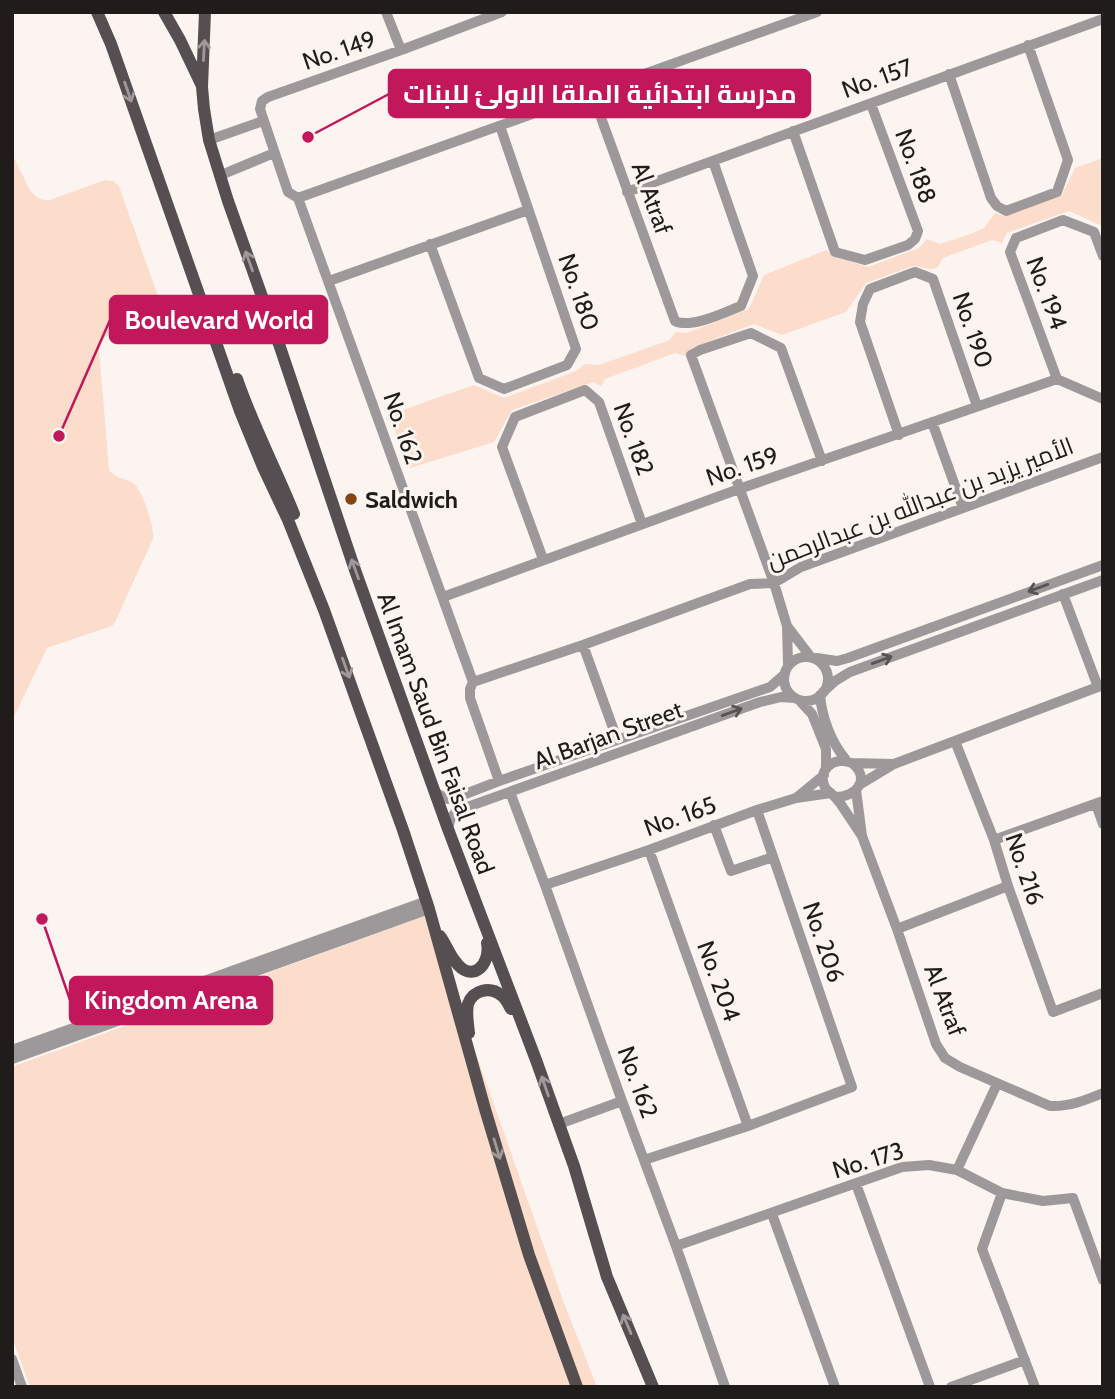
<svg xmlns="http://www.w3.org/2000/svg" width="1115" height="1399" viewBox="0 0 1115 1399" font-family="Cabin,Cairo,sans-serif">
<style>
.green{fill:#fcdccb}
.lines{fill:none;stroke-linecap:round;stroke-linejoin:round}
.minor{stroke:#9d999a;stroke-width:10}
.major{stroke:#554f51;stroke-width:12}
.oneway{stroke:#a09999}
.oneway2{stroke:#585454}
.poi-dot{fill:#864510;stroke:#fcf4f0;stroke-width:2.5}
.labels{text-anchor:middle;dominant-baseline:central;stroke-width:6;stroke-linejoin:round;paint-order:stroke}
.street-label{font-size:24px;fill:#1f1c1a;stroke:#fcf4f0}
.poi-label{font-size:24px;font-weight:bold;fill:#1f1c1a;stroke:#fcf4f0;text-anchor:start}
.leader{fill:none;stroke:#c2185b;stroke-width:2.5}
.callout-dot{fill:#c2185b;stroke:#fcf4f0;stroke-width:2.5}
.callout{fill:#c2185b;stroke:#c2185b;stroke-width:2.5}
.callout-label{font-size:26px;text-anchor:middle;font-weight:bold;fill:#fff}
</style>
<rect width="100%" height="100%" fill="#fcf4f0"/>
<path class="green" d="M12 154 31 192C37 198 42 201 50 200L105 180 113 181 119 186 160 302C156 334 105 319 99 349L109 470C115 478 124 478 133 483 142 489 155 528 153 539L115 622 112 626 47 648 12 721Z
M1103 158V224L1100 225 1069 211 1007 233 1002 243 992 240 943 258 937 268 932 269 913 266 866 283 846 312 782 335 754 324 694 347 685 356 675 353 605 379 601 386 593 382 512 410 494 442 410 468 398 443 391 414 474 385 504 398 576 371 585 364 599 365 670 340 676 332 686 333 749 309 764 275 826 250 834 257 868 267 919 248 927 239 940 244 971 234 984 228 995 213 1005 216 1062 195 1075 168Z
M427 915 564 1303 597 1387H30L12 1337V1067Z"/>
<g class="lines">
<path class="minor" d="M386 12 401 50
M949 74 991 198 997 206 1006 211 1057 192 1068 160 1028 45
M584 95 591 98 596 104 675 321C691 329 725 312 741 306L753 276 713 161
M793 131 835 252 865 260 908 245 915 239 918 231 871 104
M209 140 263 121
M221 175 274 153
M627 192 1103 19
M298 198 817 12
M430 244 479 378 504 389 567 365 576 349 500 126
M1103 256 1094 232 1063 220 1016 238 1010 252 1057 379 1103 399
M329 281 528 210
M932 422 963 508
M899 435 860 322 863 304 870 289 915 272 933 279 977 406
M543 559 502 447 515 417 585 390 599 402 642 524
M1063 594 1098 687
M443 597 739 489 1057 379
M787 626 774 583 691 355 700 350 751 333 781 348 822 461
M583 645 617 739
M784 679a22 22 0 1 1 44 0a22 22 0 1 1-44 0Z
M817 658 837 661 848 658 1103 565
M788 664 787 626 810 656
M473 682 583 645 750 584 774 583 801 567 1103 457
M823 692 835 681 850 672 1103 580
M820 695C822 718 831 742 846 760
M800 701 812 714 826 749V769
M955 741 994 840 1008 886 1053 1012 1103 993
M852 763C871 779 857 797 835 797 833 795 828 791 826 789 815 771 834 755 852 763L894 764 859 785
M894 764 1103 685
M499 781 470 698V689L473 682 298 198 288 192 260 109 262 101 268 97 404 49 502 12
M510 792 545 885 622 1101 676 1246 725 1387
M436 793 448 799 455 798 499 781 770 687 785 674
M835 797 840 803 862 836 856 790
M796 798 831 793
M1096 804 1103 824
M714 825 731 871 773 857
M448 829C450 820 451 815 459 810L760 702 781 697 794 698
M862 836 897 929 936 1044 945 1058 960 1067 1050 1106C1069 1107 1086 1100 1103 1093
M994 840 1103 801
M649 850 748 1126
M545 885 649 850 757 810 796 798 824 775
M897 929 1008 886
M12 1050 427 901
M12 1059 429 909
M559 1124 622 1101
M644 1160 748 1126 852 1087 757 810
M957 1170 997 1084
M856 1184 930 1387
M1002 1193 982 1249 1035 1387
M772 1214 835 1387
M676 1246 902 1167 929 1165 957 1170 1002 1193 1043 1201 1073 1198 1103 1280
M12 1359 22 1387
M951 1387 1025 1360"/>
<path class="major" d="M97 12 111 44 240 411 263 467 288 520 324 610 403 830 429 909 485 1109 529 1255 577 1387
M164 12 180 40 201 84
M205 12 202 87 204 109 209 140 228 201 280 347 355 570 448 829 536 1060 574 1166 607 1277 653 1387
M237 379C253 426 276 469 294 514
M440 936C446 944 449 954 455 961 471 984 491 966 487 943
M469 1033C468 1024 466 1013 468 1004 473 990 490 986 501 995 506 998 508 1004 511 1009"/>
</g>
<defs><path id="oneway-shaft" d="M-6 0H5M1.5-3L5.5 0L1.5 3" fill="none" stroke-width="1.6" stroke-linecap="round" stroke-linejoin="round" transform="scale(1.75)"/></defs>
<g class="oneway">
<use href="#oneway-shaft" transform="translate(204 50) rotate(-87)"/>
<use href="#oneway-shaft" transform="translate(128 92) rotate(71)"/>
<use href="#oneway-shaft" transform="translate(249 261) rotate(-110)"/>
<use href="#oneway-shaft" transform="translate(355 569) rotate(-110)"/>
<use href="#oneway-shaft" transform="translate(346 668) rotate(70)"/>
<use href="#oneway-shaft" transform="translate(545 1086) rotate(-109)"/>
<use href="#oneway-shaft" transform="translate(497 1149) rotate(73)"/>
<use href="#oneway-shaft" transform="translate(627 1324) rotate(-113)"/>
</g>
<g class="oneway2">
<use href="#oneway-shaft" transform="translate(1038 588) rotate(160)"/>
<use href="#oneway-shaft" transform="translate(882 660) rotate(-20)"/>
<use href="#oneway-shaft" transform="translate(732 712) rotate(-20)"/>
</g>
<circle class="poi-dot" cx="351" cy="499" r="7"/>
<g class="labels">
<g class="street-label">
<text transform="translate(339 50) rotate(-19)">No. 149</text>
<text transform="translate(877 78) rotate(-20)">No. 157</text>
<text transform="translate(916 166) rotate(70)">No. 188</text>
<text transform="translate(652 198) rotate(70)">Al Atraf</text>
<text transform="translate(579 292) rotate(71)">No. 180</text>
<text transform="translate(1047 293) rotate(70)">No. 194</text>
<text transform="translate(973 330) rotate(71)">No. 190</text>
<text transform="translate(403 428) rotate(71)">No. 162</text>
<text transform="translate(634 439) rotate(70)">No. 182</text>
<text transform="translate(742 466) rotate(-19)">No. 159</text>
<text transform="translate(920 503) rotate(-21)">الأمير يزيد بن عبدالله بن عبدالرحمن</text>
<text transform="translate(436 733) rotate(70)">Al Imam Saud Bin Faisal Road</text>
<text transform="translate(608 735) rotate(-20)">Al Barjan Street</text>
<text transform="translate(680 816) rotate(-20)">No. 165</text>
<text transform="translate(1025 869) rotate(71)">No. 216</text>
<text transform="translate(824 942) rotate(71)">No. 206</text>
<text transform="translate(719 981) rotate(70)">No. 204</text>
<text transform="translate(945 1000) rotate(69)">Al Atraf</text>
<text transform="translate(638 1082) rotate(70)">No. 162</text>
<text transform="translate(868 1160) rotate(-17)">No. 173</text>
</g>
<g class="poi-label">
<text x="365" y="499">Saldwich</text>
</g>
</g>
<path class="leader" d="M308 137L389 94M59 436L110 320M42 919L70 1000"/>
<g class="callout-dot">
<circle cx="308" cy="137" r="7"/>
<circle cx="59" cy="436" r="7"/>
<circle cx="42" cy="919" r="7"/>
</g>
<g class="callout">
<rect x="389" y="70" width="421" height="47" rx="7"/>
<rect x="110" y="296" width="217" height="47" rx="7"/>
<rect x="70" y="977" width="202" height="47" rx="7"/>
</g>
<g class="callout-label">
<text x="600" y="103">مدرسة ابتدائية الملقا الاولئ للبنات</text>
<text x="219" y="329">Boulevard World</text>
<text x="171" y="1009">Kingdom Arena</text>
</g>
<rect width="1115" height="1399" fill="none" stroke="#1f1c1a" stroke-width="28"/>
</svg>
